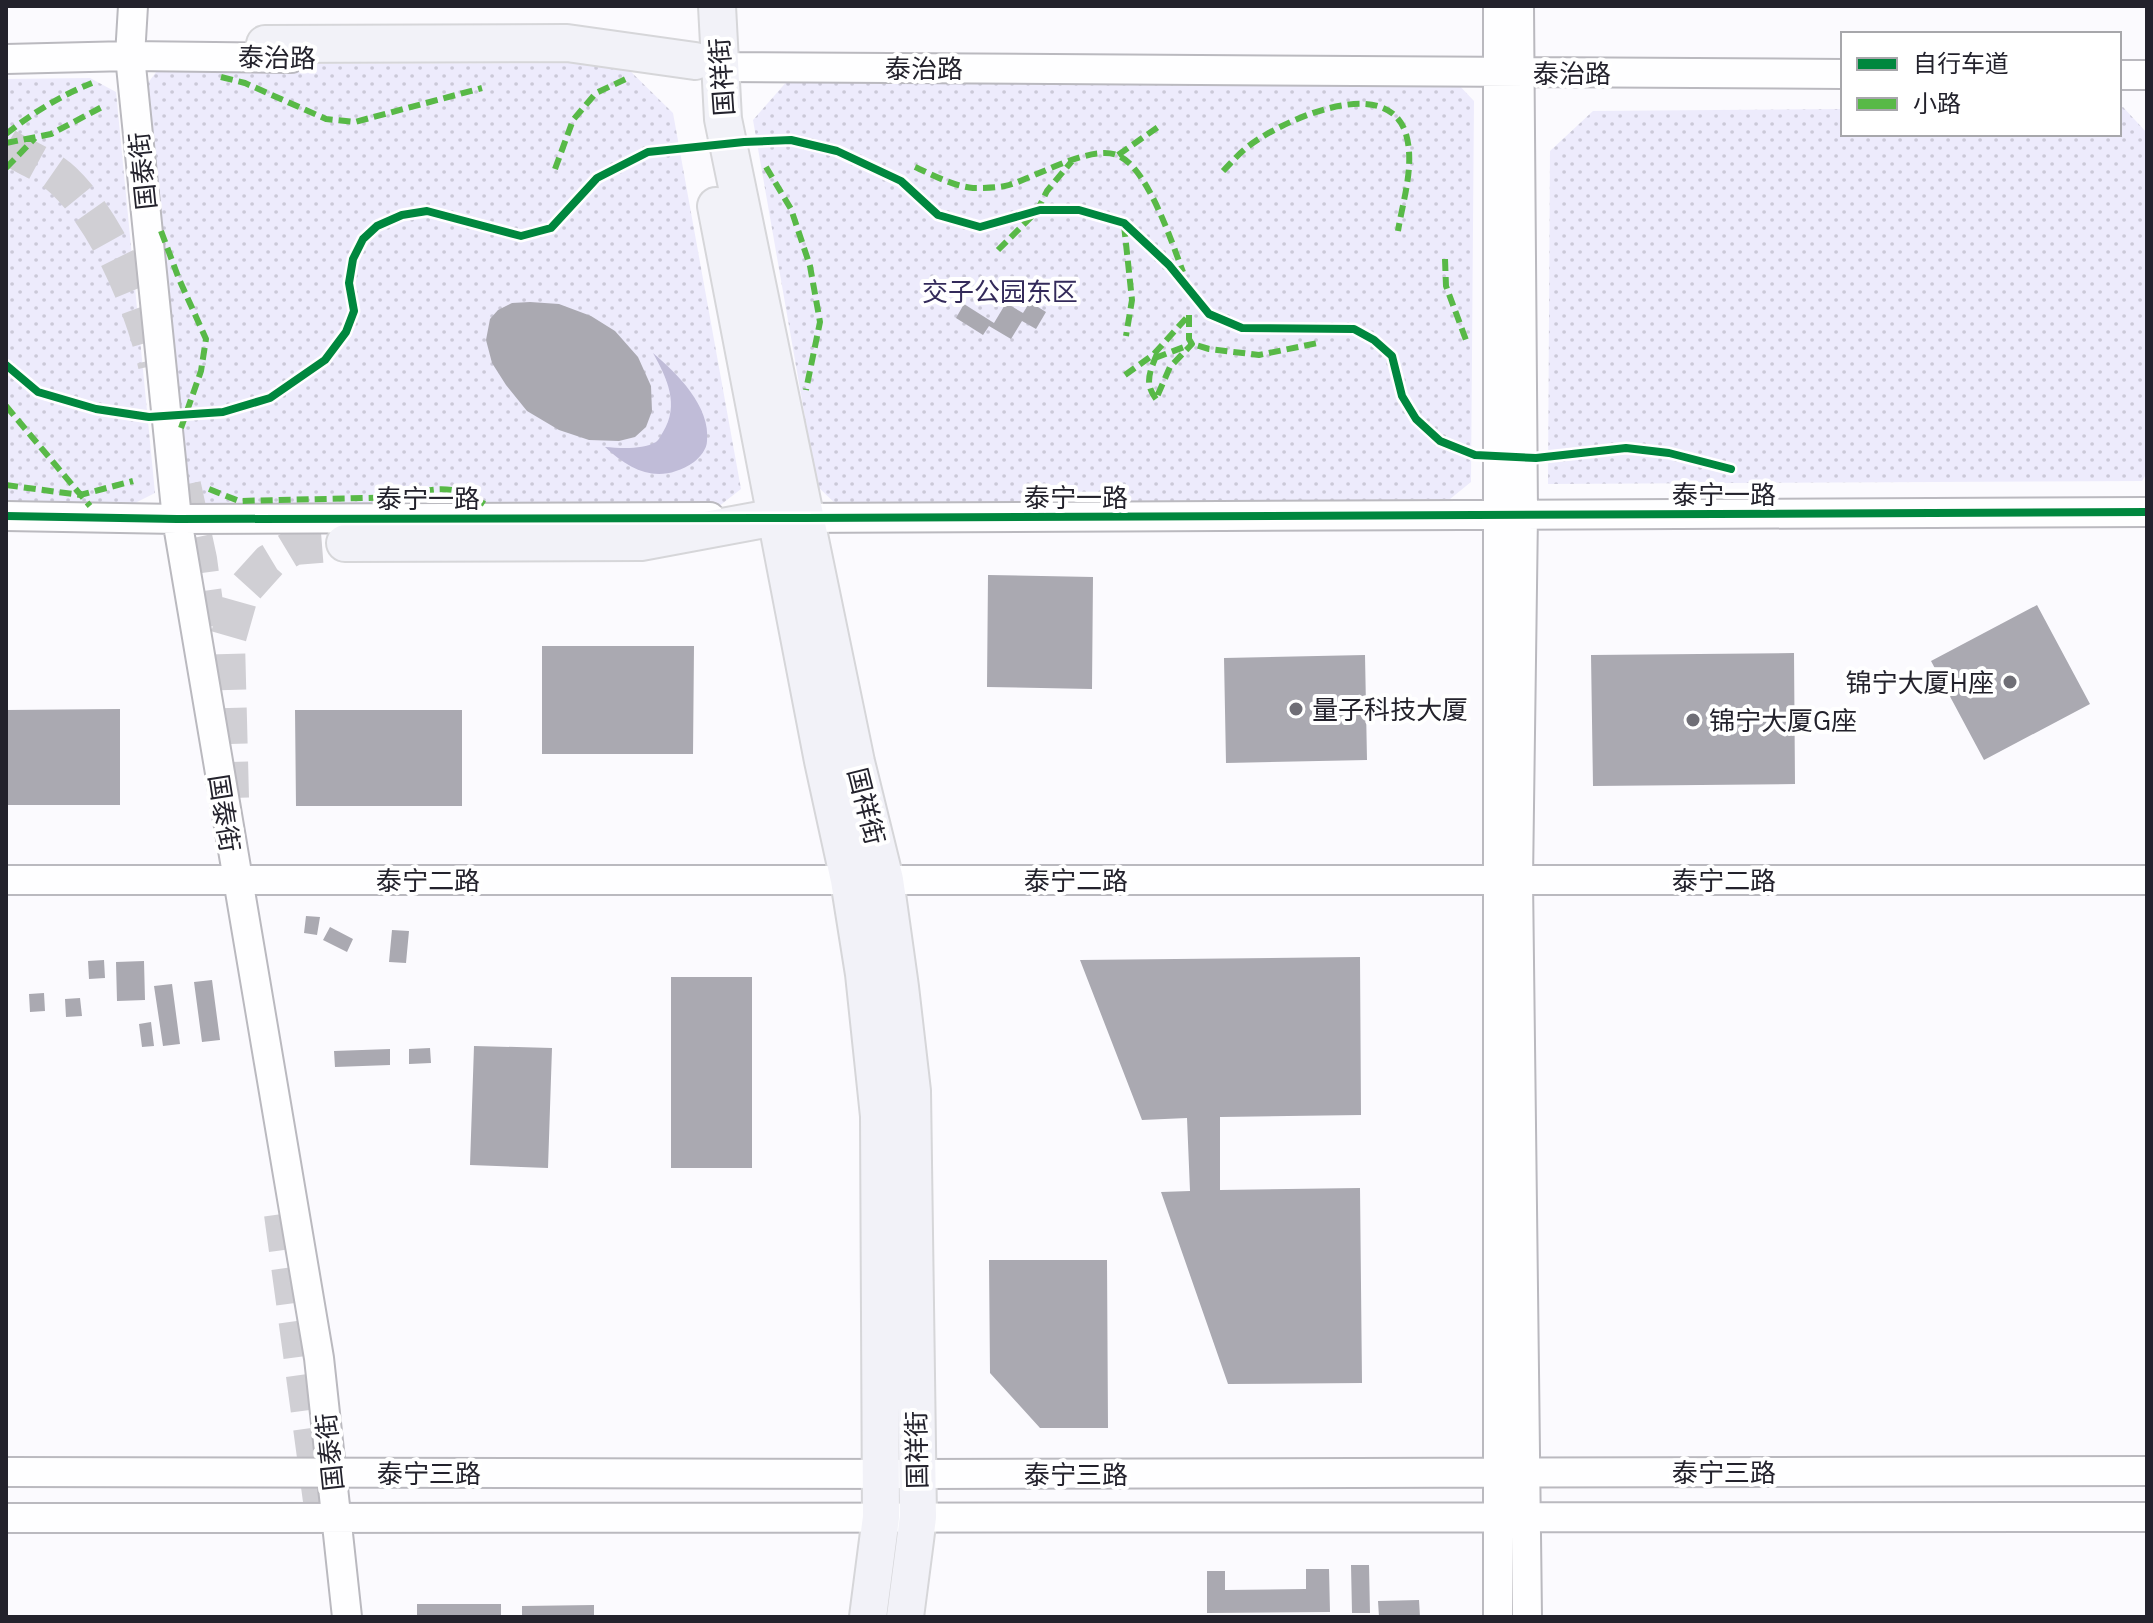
<svg xmlns="http://www.w3.org/2000/svg" width="2153" height="1623" viewBox="0 0 2153 1623" font-family="'IBM Plex Sans','Noto Sans SC',sans-serif">
<style>
.park{fill:url(#park-dots)}
.water{fill:#c0bcd8}
.building{fill:#aaa9b1}
.lines{fill:none;stroke-linecap:round;stroke-linejoin:round}
.major-tunnel{stroke:#d0cfd4;stroke-width:36;stroke-dasharray:36 18;stroke-linecap:butt}
.minor-casing{stroke:#bab9bf;stroke-width:32}
.major-casing{stroke:#d6d6d9;stroke-width:40}
.minor{stroke:#fefeff;stroke-width:28}
.major{stroke:#f2f2f8;stroke-width:36}
.quiet{stroke:#58b947;stroke-width:6;stroke-dasharray:12 6;stroke-linecap:butt}
.cycleway-casing{stroke:#fff;stroke-width:13}
.cycleway{stroke:#00873e;stroke-width:8}
.poi-dot{fill:#6f6e76;stroke:#fff;stroke-width:3}
.labels{text-anchor:middle;dominant-baseline:central;stroke-width:8;stroke-linejoin:round;paint-order:stroke}
.street-label{font-size:26px;fill:#23222c;stroke:#fff}
.park-label{font-size:26px;fill:#332a5a;stroke:#fff}
.poi-label{font-size:26px;fill:#23222c;stroke:#fff;text-anchor:start}
</style>
<defs>
<pattern id="park-dots" width="8" height="8" patternUnits="userSpaceOnUse" patternTransform="scale(2)"><rect width="8" height="8" fill="#edebfc"/><path d="M2 2h.1M6 6h.1" fill="none" stroke="#cbc9d8" stroke-width="1.8" stroke-linecap="round"/></pattern>
</defs>
<rect width="100%" height="100%" fill="#fbfafe"/>
<path class="park" d="M622 63 673 113 741 489 718 507 206 515 188 490 145 87 162 64Z
M90 78 116 92 155 493 135 503 6 501V79Z
M789 79 1456 82 1474 101 1471 482 1450 499 838 506 817 486 753 120Z
M2119 107H2123L2147 133V473L2142 481 1548 484 1550 151 1593 111 1843 109V134H2119Z"/>
<path class="water" d="M653 353C677 373 711 407 707 441 707 449 700 457 694 462 660 485 632 472 605 447 620 448 642 450 656 442 659 440 661 435 663 432 680 405 667 378 653 353Z"/>
<path class="building" d="M530 302 559 304 591 316 615 331 638 357 651 386 652 411 646 427 635 437 619 441 589 440 559 430 527 411 506 385 492 363 486 340 490 319 498 310 512 303Z
M1030 302 1046 312 1036 329 1022 321 1011 339 989 326 983 335 956 318 964 304 994 323 1006 303 1023 313Z
M988 575 1093 577 1092 689 987 687Z
M2037 605 2090 704 1984 760 1931 661Z
M542 646H694L693 754H542Z
M1794 653 1795 784 1593 786 1591 655Z
M1365 655 1367 760 1226 763 1224 658Z
M120 709V805H6V710Z
M295 710H462V806H296Z
M306 916 320 917 317 935 304 933Z
M330 927 353 939 347 952 323 940Z
M392 930 409 931 406 963 389 962Z
M1360 957 1361 1115 1220 1117V1190L1360 1188 1362 1383 1228 1384 1161 1192 1190 1191 1187 1118 1142 1120 1080 960Z
M104 960 105 978 89 979 88 961Z
M144 961 145 1000 117 1001 116 962Z
M671 977H752V1168H671Z
M212 980 220 1040 202 1042 194 982Z
M172 984 180 1044 163 1046 154 986Z
M44 993 45 1011 30 1012 29 994Z
M80 998 82 1016 66 1017 65 999Z
M151 1022 154 1046 142 1047 139 1024Z
M474 1046 552 1048 548 1168 470 1165Z
M430 1048 431 1063 409 1064V1049Z
M390 1049V1065L335 1067 334 1051Z
M989 1260H1107L1108 1428H1040L990 1373Z
M1351 1565H1369L1370 1613H1352Z
M1306 1569H1329L1330 1612 1207 1613V1571H1225V1590L1306 1589Z
M1419 1600 1420 1617H1379L1378 1601Z
M417 1604H501V1617H417Z
M594 1605V1617H522V1606Z"/>
<g class="lines">
<path class="major-tunnel" d="M6 146C24 157 49 166 64 181 108 223 143 307 156 365
M183 485 199 559 210 640
M231 798 227 642 241 593 269 562 294 547 345 543
M282 1214 322 1508"/>
<defs>
<path id="minor" d="M133 6 130 56 177 519 319 1358 347 1617
M1498 6V1617
M1519 6 1523 514 1518 880 1527 1617
M6 59 130 56 291 58
M700 62 719 67 1843 74
M2119 75H2147
M6 516 177 519 710 517
M788 518 2147 512
M6 880H2147
M6 1472 917 1474 2147 1471
M6 1518 2147 1517"/>
<path id="major" d="M717 6 723 119 856 762 885 880 900 987 912 1091 918 1517 905 1617
M265 44 567 43 695 61
M716 206 823 761 849 880 864 974 879 1116 881 1517 868 1617
M345 543 641 542 776 517"/>
</defs>
<use href="#minor" class="minor-casing"/>
<use href="#major" class="major-casing"/>
<use href="#minor" class="minor"/>
<use href="#major" class="major"/>
<path class="quiet" d="M221 77 245 83 326 119 355 122 482 88
M6 134C34 112 60 96 92 83
M6 143 51 134 102 107
M1118 155 1161 125
M766 167 791 209 810 266 820 322 806 390
M915 167C933 175 953 186 973 188 983 188 999 188 1009 185 1036 177 1093 143 1119 156 1148 169 1172 243 1183 272
M6 168 35 138
M555 169 573 120 596 93 630 77
M1223 171C1232 162 1240 152 1250 145 1282 121 1387 72 1406 134 1415 165 1403 200 1398 231
M1124 225 1132 300 1126 336
M161 231 179 279 206 339 201 371 181 428
M998 250 1037 211 1047 191 1072 161
M1445 259 1446 286 1466 340
M1189 315V339L1192 344 1209 349 1259 355 1318 343
M1155 358 1192 344 1170 367 1156 399
M1125 375 1153 355 1189 315
M1156 399C1143 382 1151 370 1158 351
M6 406 90 506
M6 485 80 495 133 481
M209 489 239 501 405 497C438 485 459 486 489 507"/>
<defs>
<path id="cycleway" d="M6 365 38 392 96 409 149 417 223 412 270 398 325 360 346 332 354 311 349 283 353 259 363 239 377 226 402 215 427 211 521 236 551 228 597 178 648 152 744 142 791 140 837 151 901 181 938 215 980 227 1040 210H1079L1124 223 1169 265 1209 314 1242 328 1354 329 1374 340 1392 356 1402 396 1416 419 1440 441 1475 455 1536 458 1626 448 1669 453 1731 469
M6 516 177 519 805 518 2147 512"/>
</defs>
<use href="#cycleway" class="cycleway-casing"/>
<use href="#cycleway" class="cycleway"/>
</g>
<g class="poi-dot">
<circle cx="2010" cy="682" r="8"/>
<circle cx="1296" cy="709" r="8"/>
<circle cx="1693" cy="720" r="8"/>
</g>
<g class="labels">
<g class="street-label">
<text transform="translate(277 57) rotate(1)">泰治路</text>
<text x="924" y="68">泰治路</text>
<text x="1572" y="73">泰治路</text>
<text transform="translate(721 77) rotate(-94)">国祥街</text>
<text transform="translate(142 171) rotate(-96)">国泰街</text>
<text x="1724" y="494">泰宁一路</text>
<text x="1076" y="497">泰宁一路</text>
<text x="428" y="498">泰宁一路</text>
<text transform="translate(867 806) rotate(76)">国祥街</text>
<text transform="translate(225 813) rotate(81)">国泰街</text>
<text x="428" y="880">泰宁二路</text>
<text x="1076" y="880">泰宁二路</text>
<text x="1724" y="880">泰宁二路</text>
<text transform="translate(916 1450) rotate(-91)">国祥街</text>
<text transform="translate(329 1452) rotate(-96)">国泰街</text>
<text x="1724" y="1472">泰宁三路</text>
<text x="429" y="1473">泰宁三路</text>
<text x="1076" y="1474">泰宁三路</text>
</g>
<g class="park-label">
<text x="1000" y="291">交子公园东区</text>
</g>
<g class="poi-label">
<text x="1994" y="682" text-anchor="end">锦宁大厦H座</text>
<text x="1312" y="709">量子科技大厦</text>
<text x="1709" y="720">锦宁大厦G座</text>
</g>
</g>
<rect width="2153" height="1623" fill="none" stroke="#23222c" stroke-width="16"/>
<rect x="1841" y="32" width="280" height="104" fill="#ffffff" stroke="#a7a7ab" stroke-width="2"/>
<rect x="1857" y="58" width="40" height="12" fill="#00873e" stroke="#a7a7ab" stroke-width="2"/>
<text x="1913" y="72" font-size="24" fill="#23222c">自行车道</text>
<rect x="1857" y="98" width="40" height="12" fill="#58b947" stroke="#a7a7ab" stroke-width="2"/>
<text x="1913" y="112" font-size="24" fill="#23222c">小路</text>
</svg>
